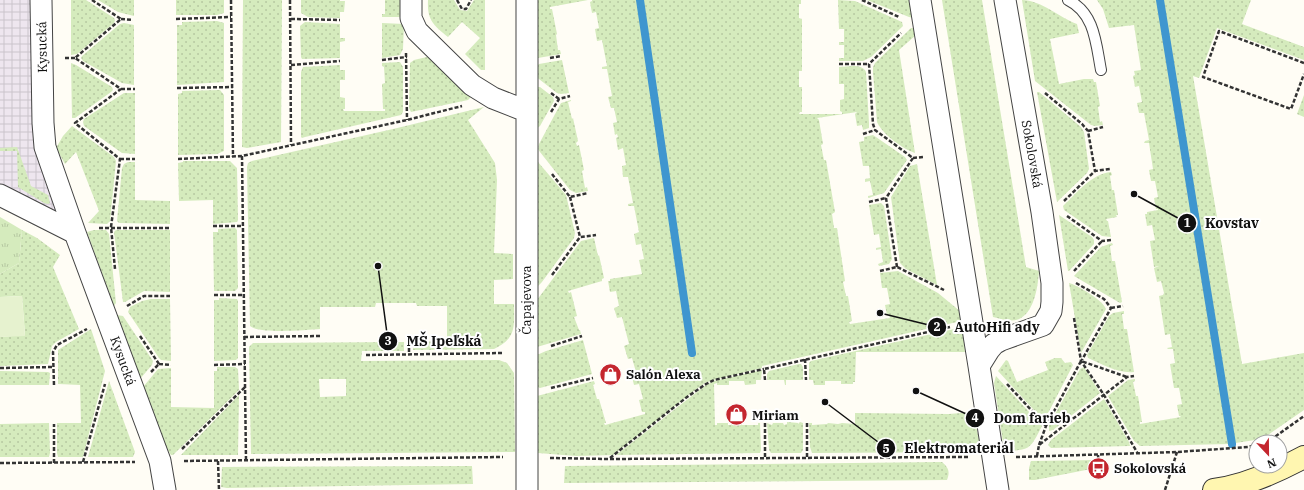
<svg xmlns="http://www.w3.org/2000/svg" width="1304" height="490" viewBox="0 0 1304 490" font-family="'IBM Plex Serif',serif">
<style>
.industrial{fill:url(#industrial-grid)}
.grass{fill:url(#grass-dots);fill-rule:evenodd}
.park{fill:url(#park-tufts)}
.pitch{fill:#e6f2cf}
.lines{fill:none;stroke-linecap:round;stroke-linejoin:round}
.stream{stroke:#3f96cf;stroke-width:8}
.lane-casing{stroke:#444;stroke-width:12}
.street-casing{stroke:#444;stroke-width:23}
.secondary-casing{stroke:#333;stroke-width:24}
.path{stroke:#333;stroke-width:2.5;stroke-dasharray:4 2;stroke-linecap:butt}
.lane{stroke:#fff;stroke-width:10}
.street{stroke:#fff;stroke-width:21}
.secondary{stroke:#fff6b0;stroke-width:22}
.labels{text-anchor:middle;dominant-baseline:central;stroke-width:4;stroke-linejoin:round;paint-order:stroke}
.street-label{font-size:13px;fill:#111;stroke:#fff}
.poi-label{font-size:13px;font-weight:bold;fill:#111;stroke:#fff;text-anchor:start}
.leader{fill:none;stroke:#111;stroke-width:1.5}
.callout-dot{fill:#111;stroke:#fff;stroke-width:1.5}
.mark-label{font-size:12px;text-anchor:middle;font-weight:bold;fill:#fff}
.callout-label{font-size:14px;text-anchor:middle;font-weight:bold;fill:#111;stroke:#fff;stroke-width:4;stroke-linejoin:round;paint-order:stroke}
</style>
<defs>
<pattern id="industrial-grid" width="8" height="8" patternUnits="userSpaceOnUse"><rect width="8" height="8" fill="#eee6ef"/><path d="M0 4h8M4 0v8" fill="none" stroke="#cbc4cc"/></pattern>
<pattern id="grass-dots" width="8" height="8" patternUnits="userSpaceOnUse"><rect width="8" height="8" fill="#d5ebbd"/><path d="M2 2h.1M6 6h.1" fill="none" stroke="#b6c8a1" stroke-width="1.8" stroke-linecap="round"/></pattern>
<pattern id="park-tufts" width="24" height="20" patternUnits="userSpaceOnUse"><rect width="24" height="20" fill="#d5ebbd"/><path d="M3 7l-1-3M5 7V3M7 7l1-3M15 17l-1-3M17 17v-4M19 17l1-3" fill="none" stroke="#b6c8a1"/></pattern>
</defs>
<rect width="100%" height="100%" fill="#fffdf5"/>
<path class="industrial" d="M0 0H41L43 123 75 233 0 195Z"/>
<path class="grass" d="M71 0H86L114 18 115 20 114 23 77 54 71 55Z
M98 0H134V16L118 12Z
M176 0H224V13L217 15H176Z
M243 0H282L281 142 247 148 242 147Z
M301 0H340V1H345L344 12H340V18L308 17 301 13Z
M385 0H403V15L399 17H382V14H385Z
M428 0H454L460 10 467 11 474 0H485V70H481L465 54 480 38 462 22 448 37C433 25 427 20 428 0Z
M536 0H588L550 7V9H552L557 34 556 35 558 50H560L561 54 538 58 535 57Z
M592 0H801V4H799V18L802 19V71H799V87H802V112H800L799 114H842V112L840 111V100L844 99V84H839V67C848 67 862 63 866 72L869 123V128L863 130 862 125 857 126 855 114 857 112 817 118 819 120 823 144 821 145 824 160H826L835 212 832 214 834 228H837L845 281 843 282 846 296H848L852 321 849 322 850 324 890 318 889 315H887L885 305 890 304 887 288H882L880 273 898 271 938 293 961 312 962 319 957 322 762 366V368L713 380 705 383 695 390 613 455 576 456 538 453 537 396 594 381 595 384 593 385 597 399H599L606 423H604L605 425 645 414V412H642L639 400 643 399 639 384 634 385 631 373 636 372 632 358 628 359 624 346 629 344 622 317 617 318 614 308 619 306 616 291 610 292 608 281H610V279L642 274 639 260 644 259 641 244 636 245 634 234 639 232 634 206H628V204L633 203 628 177H623L622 166 626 165 623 148 618 150 616 138 618 137 617 134 615 135 613 123 617 122 614 108H611L608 97 612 96 607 69H602V67L607 66 602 40 597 41 595 29 599 28 596 12 592 13 590 2 592 1Z
M838 0 855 1 902 22 903 26 871 57 863 61H839V58H844V45H839V42H844V29H839Z
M867 0H912L914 18 909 17Z
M942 0H982L1026 267 1039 271C1038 285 1035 310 1021 318 1013 323 1001 319 993 317Z
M1022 0C1041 0 1060 18 1077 24L1079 33 1050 39 1059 84 1084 79H1093L1094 82H1096L1100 106 1098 107 1100 122 1102 121 1103 125 1095 126 1091 125 1035 81Z
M1097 0H1251L1242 24 1304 47V60L1217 28 1199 78 1193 76 1242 364 1304 353V410L1265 437 1255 440 1229 444 1140 446 1134 441 1108 396 1128 380 1135 379V381L1133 382 1136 396H1138L1142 422H1140V424L1181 417 1180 416H1179L1177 405 1182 404 1179 388H1174L1170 364 1175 363 1173 349H1168L1167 348 1172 347 1170 334 1165 335 1159 296 1163 295 1164 293 1161 281 1157 282 1154 268 1159 266 1154 267 1150 241 1155 240 1152 225 1147 226 1145 214H1147V212L1158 210V209H1156L1154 198 1158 197 1155 181H1151L1149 170 1153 169 1149 143H1144L1145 141 1149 140 1144 113H1139L1137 103 1142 102 1139 86 1135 87 1133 76 1135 75 1134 71 1141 70 1134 25 1109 28 1103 9Z
M217 21 224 23V82L177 85V25H182V22Z
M305 22 340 24V38H345V41L340 42V58L302 59 301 57 300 26Z
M124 23 134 25V85L122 83 83 61 81 58 82 56 120 24Z
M382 23 404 24 403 49 400 55 382 58Z
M911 28H915L916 35 899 50 915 153C903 149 882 134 877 122L873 72V67L875 63Z
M431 56 472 96 468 100 411 112 409 108 410 63 414 60Z
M562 60 569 93 561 94 557 93 535 76V67L539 64Z
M400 62 403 67V112L401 115 305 137 302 138 301 137V72L303 67 340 65V70H345V80H340V97L345 98V109H343L344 111H385V109H383L382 84 385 83 384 67 382 66V63Z
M71 63 76 65 112 87 113 90 111 92 75 118H72Z
M537 87H540L553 97 554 101 540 126 535 130Z
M220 90 224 95V151L217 154 178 155V94L182 93V91Z
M1037 92H1039L1081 127 1084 132 1089 169 1087 173 1057 202Z
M124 93H135V154L122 153 84 126 83 122 84 119Z
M1304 95V117L1297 114Z
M571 100V101L568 102 572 119 573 118 578 141 576 143 577 146 579 145 584 170 582 171 585 188 587 187 588 191 576 193 570 190 540 152 538 149 539 144 561 103Z
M484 107 468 120 495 163 497 180 494 253 513 254V279L494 280V304H514C514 326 517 338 494 349L413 350V342L447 341V306H417L416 303H376L375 307H320V329C306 330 259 334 250 326L247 167 248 163 252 161 393 129Z
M72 126 114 157 116 161 110 221 107 224 88 223 99 211 76 152 65 164 56 148 63 136Z
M873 135 905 157 907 160 884 193 868 198V196L873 195 870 181 865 182V179L870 178 869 166H863L859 142 864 141V137Z
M17 147 31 186 48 195 50 203 48 204 44 203 18 187 17 151H0V148Z
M183 161H230L237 168 238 220 237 222 213 224V200L179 201 178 163 183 162Z
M128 162H135V200L170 201V224L119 223 117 221 122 168 124 164Z
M536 162H538L566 195 575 233 574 238 542 282 537 287Z
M917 164 937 285 906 269 900 263 891 197 910 166Z
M1111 172 1112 175 1110 176 1112 190H1114L1118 215H1116L1117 217 1106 219 1107 221H1108L1111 237 1102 236 1064 210 1063 206C1077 193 1091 174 1111 172Z
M881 203 884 206 892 259 889 264 879 266 878 264 883 262 881 249 876 250V248L881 247 879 234 874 235 869 205Z
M1059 215 1092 237 1094 240V244L1069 271H1068Z
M235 228 237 230V232L238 288 235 291H214L213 232H218V229Z
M22 230 37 238 60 255 53 267 79 329 56 342 52 346 48 364 0 366V337L25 335 22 296 0 297V274L19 263Z
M94 230H106L109 234 116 303 114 306 87 232Z
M116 230H170V292L144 291 125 302H123L114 232Z
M594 238 598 256 599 255 604 278 602 279V281L568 291 569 293 571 292 577 316 574 317 579 330H580L581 334 537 347V300L581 241Z
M1112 243 1113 245 1110 246 1112 261H1115L1122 302 1120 303 1074 276 1101 247Z
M1069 283C1077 285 1104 301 1106 309L1081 353Z
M219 298 237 299 238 301V358L236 360 214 361V300H219Z
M151 299H170L171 361 161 360 159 358 128 312 130 307 142 301Z
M1124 311V314H1122L1124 329H1127L1134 372C1119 374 1102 364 1088 358L1087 355 1109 316 1113 313Z
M117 315 123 316 153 361 152 365 140 379Z
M963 327 965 352H856L855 382H853V384H841V381H825V385H814L813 380H809V363L811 361Z
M91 329 105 371 83 457H58L57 453V423H81L80 385 58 384V350Z
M583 340 592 374 540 388 537 387V355L546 351Z
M404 342V351H362L361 361 499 360 507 363 514 373 515 452 251 454 249 347 253 343ZM319 379H346V396L320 397Z
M1055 358H1061L1065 363 1071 362 1073 365 1044 421 998 371 1006 360 1008 361 1017 382 1048 370 1045 362Z
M799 364H801L803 367V380H786V385H785L784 380H767V374L769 371Z
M217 367H235L238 369 239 390 173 455H171L165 446 143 387 158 369 171 368V407L214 408V371H217Z
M1084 367 1100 393 1053 430 1049 431V425L1080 369Z
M762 370 761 380H756V384L745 385 744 381H729V385H717V383L714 384 715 425H717V423H728V425H731V423H742V425H758V423H760L761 450 760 453 616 455 706 385 714 381Z
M0 371 48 372 50 373 49 385H0Z
M996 376 1042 426C1030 449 1031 450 1005 451L1004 449 994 383Z
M109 381 135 452 133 457H88Z
M239 395 238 455H181Z
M1104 399 1129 442 1130 446 1051 448 1048 445 1051 440Z
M973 412 980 444 979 452 812 453 810 447 809 423H812V425L827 424 828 423 838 424 842 423 855 424V413L949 414Z
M787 422 798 423V424L800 422 803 423V450L801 453H771L769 450 767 423 772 425 773 423H783L784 425 787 424Z
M49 423 50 453 49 457H0V424Z
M1096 460V468L1035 480H1029V468L1031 461Z
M942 462C949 468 950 472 947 480L564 483 565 466Z
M472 466 473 484 227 488 221 487 222 467Z"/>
<path class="park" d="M0 217 22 230 19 263 0 274Z"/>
<path class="pitch" d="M22 296 25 336 0 337V297Z"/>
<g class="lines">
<path class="stream" d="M640 0 692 353
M1160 0 1232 444"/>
<defs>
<path id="lane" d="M1068 0C1095 13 1096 44 1101 70"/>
<path id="street" d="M411 0V18L417 31 472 85 493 98 526 111
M527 0V490
M920 0 979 366 998 490
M0 195 75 233 45 147 43 123 41 0
M75 233 160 461 165 490
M979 366 989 350 994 344 1001 340 1043 325 1051 311 1052 302V283L1042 212 1005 0"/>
<path id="secondary" d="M1214 490C1244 486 1278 471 1304 457"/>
</defs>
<use href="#lane" class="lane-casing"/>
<use href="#street" class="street-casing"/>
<use href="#secondary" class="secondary-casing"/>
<path class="path" d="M92 0 121 19 75 58 121 89 75 123 120 159 111 227 115 269
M231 0 233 157
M290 0 291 145
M457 0 462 9H466L471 0
M862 0 899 17
M121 19 133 20
M176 19 231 17
M291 19 340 20
M406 53 407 120
M65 58H75
M550 58 561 56
M382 60 407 57
M1304 63 1219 31 1203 77 1291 109 1304 74
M839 64H869
M291 65 340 61
M177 88 233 87
M121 89H135
M551 93 559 99
M1045 93 1082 124 1088 131 1095 171
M551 112 559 99 570 96
M1088 131 1103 127
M863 134 875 130
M242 156 246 460
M913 158 923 157
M120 159H135
M178 159 242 156 407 120 462 106
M552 174 570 197 588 193
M570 197 580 237
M1064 201 1095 171 1110 169
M869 202 886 198
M1067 216 1102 241 1112 240
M213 226H243
M99 228H170
M897 267 886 198 913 158 875 130 873 124 869 64 901 33
M880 271 897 267 944 290
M1074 271 1102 241
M552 275 580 237 596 235
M1076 283 1104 299 1111 308 1082 360
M214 295H244
M127 306 144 296H170
M1111 308 1123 306
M1074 318 1081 361 1104 395 1138 454
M140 336 159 364
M244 337 320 336
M409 342V354
M551 346 582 336
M366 355 503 353
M805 359 806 380
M159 364 171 365
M214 365 245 364
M0 368 54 367
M151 372 159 364
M765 380 764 369 950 327
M1007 384 1046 426
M54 385 53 352 57 345 87 329
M551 388 593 378
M765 423V458
M807 423V458
M1265 442 1269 441 1304 416
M1039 445 1046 426 1081 361 1127 377
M182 449 245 387
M1098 455 1099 468
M1037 456 1039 445 1127 377 1134 376
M1016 457 1177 452 1248 447 1256 445
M550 458 609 459 969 457
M610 458 687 397 706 384 714 380 764 369
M184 461 503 457
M218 461 219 490
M83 462 105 384
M0 463 135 462
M54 463V424
M1165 490 1177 452"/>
<use href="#lane" class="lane"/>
<use href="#street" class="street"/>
<use href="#secondary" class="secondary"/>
</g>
<defs>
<symbol id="shop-disc" viewBox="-11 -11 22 22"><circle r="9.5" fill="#c4262e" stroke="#fff"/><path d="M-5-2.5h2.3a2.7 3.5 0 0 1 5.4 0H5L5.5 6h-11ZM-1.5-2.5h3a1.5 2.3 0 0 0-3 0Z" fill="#fff"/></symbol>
<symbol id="bus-disc" viewBox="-11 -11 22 22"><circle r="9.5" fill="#c4262e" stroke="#fff"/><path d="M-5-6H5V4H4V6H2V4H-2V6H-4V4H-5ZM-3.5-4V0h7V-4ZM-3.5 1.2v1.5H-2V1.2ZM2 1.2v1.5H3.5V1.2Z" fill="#fff"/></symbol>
</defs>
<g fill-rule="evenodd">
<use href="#shop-disc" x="598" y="362" width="25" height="25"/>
<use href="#shop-disc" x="724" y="402" width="25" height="25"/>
<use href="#bus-disc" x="1086" y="456" width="25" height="25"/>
</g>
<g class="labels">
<g class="street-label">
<text transform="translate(42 47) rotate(-91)">Kysucká</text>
<text transform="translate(1032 154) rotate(80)">Sokolovská</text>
<text transform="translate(526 300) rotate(-90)">Čapajevova</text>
<text transform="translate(123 361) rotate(70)">Kysucká</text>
</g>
<g class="poi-label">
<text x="626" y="374">Salón Alexa</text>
<text x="752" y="415">Miriam</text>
<text x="1114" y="468">Sokolovská</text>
</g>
</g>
<path class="leader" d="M1134 194L1187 223M880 313L937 327M378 266L388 341M916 391L975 418M825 402L886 448"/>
<g class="callout-dot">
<circle cx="1134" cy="194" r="4"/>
<circle cx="880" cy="313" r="4"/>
<circle cx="378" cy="266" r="4"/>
<circle cx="916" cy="391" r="4"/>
<circle cx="825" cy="402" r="4"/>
<circle cx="1187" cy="223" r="10"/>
<circle cx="937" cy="327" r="10"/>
<circle cx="388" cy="341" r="10"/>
<circle cx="975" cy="418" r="10"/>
<circle cx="886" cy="448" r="10"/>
</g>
<g class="mark-label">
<text x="1187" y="227">1</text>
<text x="937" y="331">2</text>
<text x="388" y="345">3</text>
<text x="975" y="422">4</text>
<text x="886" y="453">5</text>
</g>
<g class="callout-label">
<text x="1232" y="228">Kovstav</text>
<text x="997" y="332">AutoHifi ady</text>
<text x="444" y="346">MŠ Ipeľská</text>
<text x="1032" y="423">Dom farieb</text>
<text x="959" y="453">Elektromateriál</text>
</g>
<g transform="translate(1268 454) rotate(158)"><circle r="19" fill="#ffffff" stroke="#a0a0a0"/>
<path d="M0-3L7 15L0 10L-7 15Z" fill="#c4262e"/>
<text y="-6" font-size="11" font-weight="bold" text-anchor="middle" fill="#111111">N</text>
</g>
</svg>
